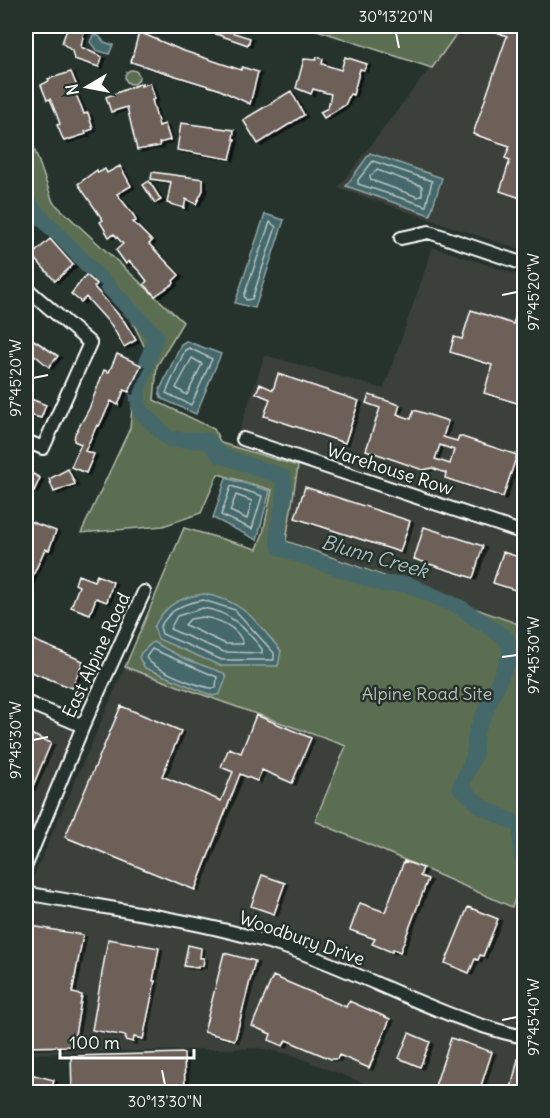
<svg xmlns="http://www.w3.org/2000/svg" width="550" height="1118" viewBox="0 0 550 1118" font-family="Delius,sans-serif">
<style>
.built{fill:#3b403a}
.green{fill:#5c6e51;stroke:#aeb6a8;stroke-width:1.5}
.water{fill:#45686a;stroke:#8fa4a6;stroke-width:1.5}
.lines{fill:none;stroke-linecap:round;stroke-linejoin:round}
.shore{stroke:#b5c3c3;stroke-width:1.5}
.river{stroke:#45686a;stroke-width:16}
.building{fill:#6c6059;stroke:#fff;stroke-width:1.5;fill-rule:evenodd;filter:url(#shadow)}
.minor-casing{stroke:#fff;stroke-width:16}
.minor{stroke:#26332d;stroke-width:12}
.ticks{fill:none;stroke:#fff;stroke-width:2}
.labels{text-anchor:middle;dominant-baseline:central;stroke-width:5;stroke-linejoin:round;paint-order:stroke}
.street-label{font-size:18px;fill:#fff;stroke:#26332d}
.park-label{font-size:18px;fill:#b6beb1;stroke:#26332d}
.water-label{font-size:20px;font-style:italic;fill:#abbbbc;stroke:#26332d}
.neatline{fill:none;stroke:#fff;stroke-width:2}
.ticks-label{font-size:15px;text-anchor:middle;fill:#fff}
</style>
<defs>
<filter id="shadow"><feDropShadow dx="3.5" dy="2" stdDeviation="0" flood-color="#0009"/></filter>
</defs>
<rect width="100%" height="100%" fill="#26332d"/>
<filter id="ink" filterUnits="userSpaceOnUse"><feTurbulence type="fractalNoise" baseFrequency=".0167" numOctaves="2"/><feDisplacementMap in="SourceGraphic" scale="12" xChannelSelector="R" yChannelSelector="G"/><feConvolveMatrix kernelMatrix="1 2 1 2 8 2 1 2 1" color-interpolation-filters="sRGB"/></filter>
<g filter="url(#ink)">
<path class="built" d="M462 26H524V251L338 188Z
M433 247 524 277V626L286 541 298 466 234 446 265 355 384 389Z
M125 667 346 746 315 821 512 906 524 876V1030L479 1019 296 942 198 918 29 887Z
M26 710 74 729 26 846Z
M26 900 228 938 297 959 440 1018 502 1040 524 1044V1092H386L292 1055 259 1048 26 1054Z"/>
<path class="green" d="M305 26H462L432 68Z
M125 77a7 7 0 1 1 14 0a7 7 0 1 1-14 0Z
M26 125 53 202 183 322 157 366 154 400 214 429 221 443 298 466 286 541 524 626V876L512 907 315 821 346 746 125 667 184 528 257 549 263 533 272 490 218 474 201 513 163 526 81 533 130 428 134 389 147 352 132 321 26 203Z"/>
<path class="water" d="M93 35 99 36 104 42 113 45 109 54 96 50 90 42Z
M370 153 442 178 430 215 346 186Z
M265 214 284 220 255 308 235 303Z
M186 341 221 354 196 414 162 399 159 392 181 344Z
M226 478 270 491 257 540 213 518Z
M204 594C244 601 256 621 281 651L278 666H221L158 639 154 627C165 605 180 597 204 594Z
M153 642 185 659 224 673 226 678 220 694 213 696 145 668 139 658 141 653Z"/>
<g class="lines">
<path class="shore" d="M373 161 432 181 426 206 358 184V180Z
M377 170 422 186V195L418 197 371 180 370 176Z
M270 222 276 227 252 299 246 300 244 296Z
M189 348 212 359 191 405 166 393 185 350Z
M192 358 202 364 187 395 176 388Z
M231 486 262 496 252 529 221 515Z
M236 495 252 501 247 519 230 511Z
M203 600 235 610 274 653V660H222L162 634 160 627C170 609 184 603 203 600Z
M203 608C231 612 245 628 262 649V653L224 652 170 629 177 616Z
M203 617C218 619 239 627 243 644H226L185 625 190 619Z
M152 649 217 677 216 688C204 690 150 668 146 657Z"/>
<path class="river" d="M26 197 31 207 156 336 137 393 140 411 169 439 208 441 220 455 283 477C290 501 272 524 280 548L382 584H407L461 608 507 639 511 654 476 732 474 757 460 787 482 807 521 826V856L524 857"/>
</g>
<path class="building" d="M68 26H85L81 47 102 57 99 67 74 59 72 51 62 43Z
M193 26H212L250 38 248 45Z
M481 26H525V189L521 198 500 191 510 160 505 158 510 146 473 134 507 36Z
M139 32 181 50 241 70 242 67 258 72 250 104 218 89 131 62Z
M317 57 323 59 322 64 341 70 345 57 367 64 364 70 360 69 353 95 350 94 345 105 324 118 320 112 328 108 331 94 313 89 311 94 296 88 304 59 316 60Z
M71 72 78 89 74 90 81 106 84 114 88 113 93 129 85 132 86 134 64 141 57 125 60 124 56 113 50 99 47 100 41 85 49 81 48 79Z
M142 83 141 86 150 83 155 99 152 100 159 126 165 124 170 140 159 143 160 146 137 150 127 107 111 112 106 97Z
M291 91 304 115 258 144 243 120Z
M181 123 234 130 233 139H235L230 159 177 150Z
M120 166 131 186 117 194 134 216 136 221 133 222 152 241 149 244 179 275 173 281 174 283 155 296 144 284 147 281 140 272 129 261 126 264 116 250 123 244 114 234 109 237 100 222 103 220 78 184 97 170 98 173 105 169 107 173Z
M152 172 203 179V190L196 204 186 199 184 208 167 203 171 182 151 179Z
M149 181 161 200 155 203 143 185Z
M50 239 73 265 55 281 32 255Z
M86 275 97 284 94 287 124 321 136 340 124 347 112 326 86 297 81 302 71 294Z
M523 293 525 391 522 390 517 403 484 393 492 365 450 352 454 337 462 339 471 310 513 324Z
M26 335 58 356 49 367 26 348Z
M117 354 141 365 129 392 124 390 118 405 111 401 99 426 97 425 85 451 94 454 86 473 71 467 81 444 74 441 75 434 89 409 104 370 109 372Z
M278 374 359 401 345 443 264 416 270 399 256 393 260 384 273 390Z
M369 395 400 405 397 414 411 419 414 410 448 421 443 437 457 441 459 436 517 455 503 497 445 478 446 473 432 468 423 470 366 450 380 408 366 403ZM440 445 454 450 450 464 435 459Z
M26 397 46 405 41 418 26 414Z
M68 469 75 484 54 492 49 479Z
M26 470 40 478 34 491 26 488Z
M305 487 410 521 400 552 295 518Z
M26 520 56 531 49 550 45 549 26 591V556L30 543 26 541Z
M424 527 483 546 473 578 414 559Z
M503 552 525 559V593L493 583Z
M78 575 94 581 97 575 113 582 107 602 96 598 90 614 71 607 79 586 75 584Z
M26 637 83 661 72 688 26 670Z
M121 706 181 731 162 776 221 801 233 772 221 767 229 748 241 753 256 715 311 738 292 783 262 770 257 781 240 774 195 890 65 837Z
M26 732 51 743 32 788 26 786Z
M404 861 423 868 420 876 428 879 400 952 393 949 392 952 372 944 375 939 350 930 360 903 385 912Z
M262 875 285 883 274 914 251 906Z
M468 907 498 919 483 956 480 955 478 960 475 959 469 973 445 963Z
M26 925 83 935 72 993 82 995 73 1046 26 1047Z
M108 939 159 948 153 981H155L143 1039 134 1037 133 1042 125 1040 126 1036 92 1030Z
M188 945 201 948 200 958H204L203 966H198V968L184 966Z
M224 953 255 961 235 1040 204 1032Z
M273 976 346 1007 349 1001 390 1019 369 1068 339 1055 337 1059H331L286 1040 283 1046 269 1040 271 1034 252 1026Z
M409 1033 430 1042 420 1067 399 1058Z
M451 1038 492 1052 479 1092H433Z
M184 1053 185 1092H72L71 1056Z
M518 1059 525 1061V1087L520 1086 519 1091 511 1089Z
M26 1073 54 1080 51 1092H26Z"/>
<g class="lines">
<defs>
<path id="minor" d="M401 238 429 232 524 264
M26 288 90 343 43 448 26 441
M243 439 524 533
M26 702 83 726
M26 865 83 726 144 592
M26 893C115 910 207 921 294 950 371 977 444 1020 524 1037"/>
</defs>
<use href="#minor" class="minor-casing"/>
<use href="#minor" class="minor"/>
</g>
</g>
<path class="ticks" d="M396 33 399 48M502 295 517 292M33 378 48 375M502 657 517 655M33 740 48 737M502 1020 517 1017M162 1070 165 1085"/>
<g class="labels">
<g class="street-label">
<text transform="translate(390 469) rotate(18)">Warehouse Row</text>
<text transform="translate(96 655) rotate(-65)">East Alpine Road</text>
<text transform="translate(302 938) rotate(19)">Woodbury Drive</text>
</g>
<g class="park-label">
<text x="427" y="693">Alpine Road Site</text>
</g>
<g class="water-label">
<text transform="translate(375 556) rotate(16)">Blunn Creek</text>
</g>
</g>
<rect width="550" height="1118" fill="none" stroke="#26332d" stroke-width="66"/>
<g transform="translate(87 87) rotate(260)" stroke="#26332d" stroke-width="4.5" paint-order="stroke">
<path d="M0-4.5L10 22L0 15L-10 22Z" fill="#ffffff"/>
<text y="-9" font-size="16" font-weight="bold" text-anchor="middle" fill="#ffffff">N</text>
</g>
<path d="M60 1049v9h134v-9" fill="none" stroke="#ffffff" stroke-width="3"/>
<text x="69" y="1049" font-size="18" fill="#ffffff" stroke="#26332d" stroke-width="4.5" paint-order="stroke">100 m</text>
<rect x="33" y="33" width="484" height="1052" class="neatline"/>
<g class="ticks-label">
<text x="396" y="22">30°13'20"N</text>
<text transform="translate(534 292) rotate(-90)" y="5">97°45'20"W</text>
<text transform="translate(16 378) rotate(-90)" y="5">97°45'20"W</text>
<text transform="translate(534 655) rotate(-90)" y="5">97°45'30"W</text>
<text transform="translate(16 740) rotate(-90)" y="5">97°45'30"W</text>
<text transform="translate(534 1017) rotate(-90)" y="5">97°45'40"W</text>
<text x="165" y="1107">30°13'30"N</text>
</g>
</svg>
